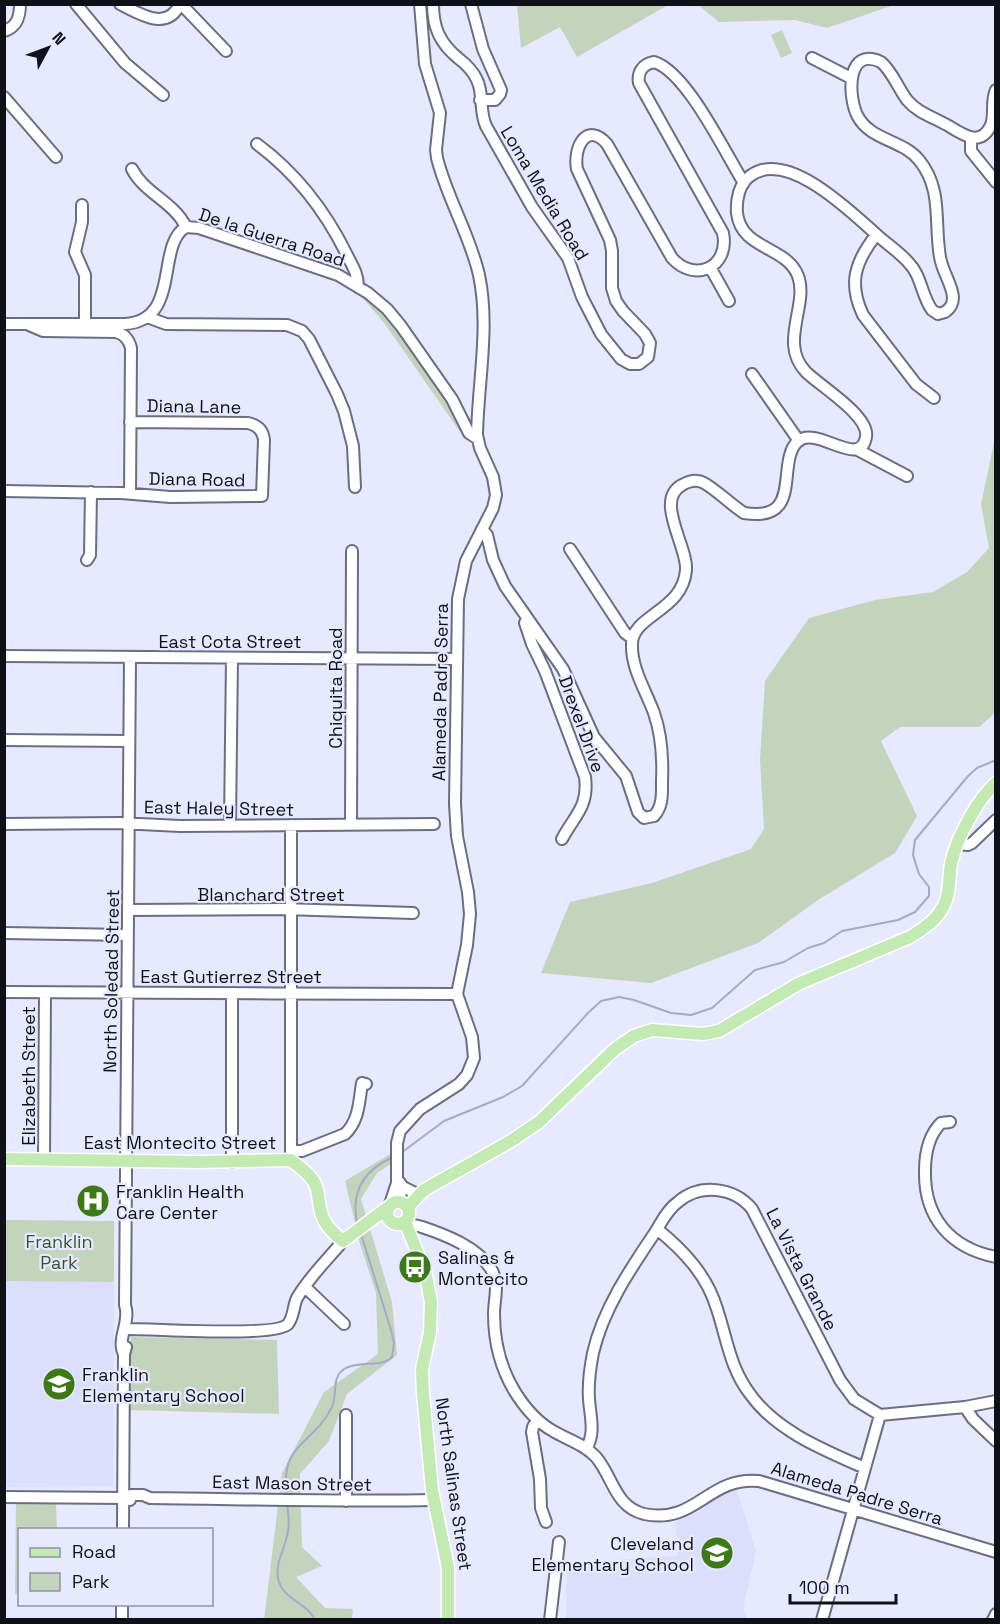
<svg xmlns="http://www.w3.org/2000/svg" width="1000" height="1624" viewBox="0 0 1000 1624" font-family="'Space Grotesk',sans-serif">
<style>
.built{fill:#dbdffc}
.green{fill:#c3d4bd}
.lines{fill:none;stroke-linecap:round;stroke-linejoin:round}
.stream{stroke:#a4a9c9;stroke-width:2}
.minor-casing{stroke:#6b6e81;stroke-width:14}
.major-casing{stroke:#fff;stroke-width:15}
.minor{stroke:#fff;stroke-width:10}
.major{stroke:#c2eab2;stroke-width:12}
.labels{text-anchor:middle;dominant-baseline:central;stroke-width:4.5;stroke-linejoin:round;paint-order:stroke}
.street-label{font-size:18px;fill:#101118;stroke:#e6e9ff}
.poi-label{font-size:18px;fill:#101118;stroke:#e6e9ff;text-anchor:start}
.park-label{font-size:18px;fill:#365429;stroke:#e6e9ff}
</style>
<rect width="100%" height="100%" fill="#e6e9ff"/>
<path class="built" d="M5 1220 114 1221 113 1486 5 1487Z
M736 1488 756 1551 743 1609 747 1619 566 1620 567 1563 678 1556 675 1522 698 1512 722 1494Z"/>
<path class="green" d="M517 5V4L668 5 577 57 560 27 521 48Z
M698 5H894L827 28 795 20 719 22Z
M782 30 792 53 781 58 771 35Z
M354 288C383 309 397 330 418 359 439 388 453 409 467 442L385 324Z
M995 438V713L979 727H900L881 741 917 816 895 853 818 900 758 943 651 983 541 973 570 902 652 883 751 849 764 829 760 759 765 681 809 618 875 600 933 592 967 572 989 548 981 504Z
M392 1153V1163L377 1173 361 1199 392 1302 397 1355 347 1394 329 1441 300 1474 302 1547 322 1566 296 1577 325 1608 353 1609 352 1619 264 1620 282 1473 324 1392 378 1354 376 1293 360 1244 345 1181Z
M5 1220 114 1221V1282L5 1281Z
M131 1337 277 1340 279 1414 129 1410Z
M16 1503 56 1504 57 1529 20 1530 19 1594H15Z"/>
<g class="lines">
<path class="stream" d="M401 1153 444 1121 503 1097 522 1086 588 1013 601 1001 619 997 634 1000 671 1013 691 1015 712 1008 755 970 784 962 808 948 824 943 842 931 898 920 915 912 929 896V887L919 874 913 855 915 840 968 776 977 768 996 760
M357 1223C351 1193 363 1171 391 1158
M287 1497C279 1442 312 1447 332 1407 338 1393 331 1378 344 1369 359 1360 382 1368 392 1357L394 1343 391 1330 361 1234
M287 1503C288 1512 290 1522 288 1531 286 1548 273 1565 279 1582 285 1600 307 1603 315 1620"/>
<defs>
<path id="minor" d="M76 4 125 63 163 95
M120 4C140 14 167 32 180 4
M181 4 226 51
M433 4C433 28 440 43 458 58 466 64 473 71 477 80 484 94 479 111 486 126L532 207 568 258 582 297 601 334 621 359 630 364H639L648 357 650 343 645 334 623 311 616 301 612 288V251L610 240 577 169C573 147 587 121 607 144L672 258C694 283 730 268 723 233L639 83C637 72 643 64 654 62 687 72 725 153 744 183
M471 4 483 49 501 90 500 94 495 100H480
M4 31C17 27 20 17 20 4
M812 58 851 78
M4 97 56 157
M971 138V151L996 182
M257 144C296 173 326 212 347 255 352 265 358 274 358 286
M132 169C144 193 174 202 186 227
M82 205V222L75 252 85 275V324
M876 235C855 262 848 283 863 315L916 384 934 398
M710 267 729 301
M147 317 166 324 287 325 302 331 309 339 337 394 344 411 353 446 355 487
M4 324H125C182 320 155 245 186 227L199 228 338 275 368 293 387 309 401 326 452 399 469 433 478 439
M29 325 43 331 116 332C125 334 129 340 131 348L130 493
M752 374 799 441
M856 449 907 476
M4 491 121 493 170 497 262 496 264 440C263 430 257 425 248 423L130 422
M482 529 487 535 493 560 505 586 563 669 594 737 626 776 638 812 644 818 654 816C663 806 662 794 662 781 663 758 662 736 654 713 646 691 631 668 632 644 632 615 683 611 686 570 688 547 654 500 682 485 689 481 697 479 704 483 718 491 730 504 744 513 805 523 775 462 798 441 817 425 860 470 866 437 870 416 820 386 806 372 778 343 809 305 798 276 787 246 741 250 737 213 736 200 739 184 750 176 787 148 851 212 877 235 887 244 899 252 908 262 922 276 921 295 932 310L938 314 945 312C951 308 953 304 953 297 952 284 942 271 940 257 934 223 943 189 919 160 902 139 870 141 857 115 848 96 846 46 881 62 892 71 898 88 907 100 918 113 933 117 947 125 961 133 979 148 990 127 996 117 990 102 996 90
M570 549 625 633 632 638
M87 560 90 555 91 492
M527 619 525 623 532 644 545 671 585 777C589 807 574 816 562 839
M4 656 456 659
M4 740 128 741
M4 824 120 823 180 826 434 824
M230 824 232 658
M291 825V1160
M351 825 352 551
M959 844 968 845 972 843 996 820
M128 910 283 909 413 913
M4 933 128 935
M4 992C155 994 306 993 457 994
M950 1122 941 1123C928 1136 925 1153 925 1171 924 1217 950 1248 996 1257
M292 1151H302L345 1134C359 1121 359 1102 362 1083L366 1084
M44 1159 45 992
M232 1162V993
M397 1179 403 1187 415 1193
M397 1183 402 1202
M390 1204 397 1183V1143L400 1131 420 1109 459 1084 467 1075 474 1058 472 1037 457 994 467 945 470 914 468 892 457 836 455 804 458 599 466 561 493 508 496 495 493 477 480 448 477 435C478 382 490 327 479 275 470 235 447 198 437 158L436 150 440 113 425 64 420 4
M405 1222C411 1225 416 1225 422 1227 446 1235 477 1247 491 1269 500 1283 494 1299 494 1314 494 1341 501 1369 515 1392 525 1408 537 1422 553 1431 568 1440 584 1444 596 1457 613 1477 615 1507 644 1514 696 1525 708 1476 759 1481L996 1552
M657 1229C683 1250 707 1275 717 1309 727 1339 730 1368 750 1394 776 1431 824 1450 865 1468
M305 1287 344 1324
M125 1329C150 1328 276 1338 288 1324 294 1317 293 1306 297 1298 309 1277 328 1259 343 1241
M124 1354C116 1340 131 1321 125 1305L130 657
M965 1407 973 1419 996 1441
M346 1415V1501
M537 1420 533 1427 532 1432 540 1479 541 1508 546 1522
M586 1449C596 1433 590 1416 589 1399 588 1384 590 1368 593 1353 603 1309 631 1268 656 1231 662 1221 668 1209 678 1202 700 1183 734 1187 752 1209L840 1380 854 1399 880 1415 965 1407 996 1401
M4 1497 123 1498 130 1500
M128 1498 131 1495H143L150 1498C245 1499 340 1502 434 1500
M123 1530 124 1354 126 1347
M122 1620V1604
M550 1620 559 1542
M822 1620 880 1415
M993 1620 996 1614"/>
<path id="major" d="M4 1159 198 1162 291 1160C300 1168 310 1173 315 1184 318 1190 318 1196 319 1202 321 1221 329 1230 343 1241L387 1208
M387 1213a11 11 0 1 1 22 0a11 11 0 1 1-22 0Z
M408 1207 424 1190 511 1141 539 1122 615 1049 634 1036 652 1030 703 1034 719 1031 798 984 910 937C928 926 945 914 948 892 950 882 949 870 952 860 957 838 978 798 996 783
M405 1222 425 1271 431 1302 430 1332 422 1369 423 1393 432 1490 448 1568V1620"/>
</defs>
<use href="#minor" class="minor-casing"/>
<use href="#major" class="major-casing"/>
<use href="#minor" class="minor"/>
<use href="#major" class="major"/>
</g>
<defs>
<symbol id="hospital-disc" viewBox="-11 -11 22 22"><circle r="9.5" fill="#3b7a17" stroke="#e6e9ff"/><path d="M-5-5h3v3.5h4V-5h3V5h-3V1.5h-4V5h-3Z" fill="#fff"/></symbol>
<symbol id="bus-disc" viewBox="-11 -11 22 22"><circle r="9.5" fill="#3b7a17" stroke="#e6e9ff"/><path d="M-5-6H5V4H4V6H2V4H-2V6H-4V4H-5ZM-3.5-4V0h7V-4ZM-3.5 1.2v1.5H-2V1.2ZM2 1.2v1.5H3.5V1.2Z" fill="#fff"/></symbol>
<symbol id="school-disc" viewBox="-11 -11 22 22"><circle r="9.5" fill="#3b7a17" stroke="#e6e9ff"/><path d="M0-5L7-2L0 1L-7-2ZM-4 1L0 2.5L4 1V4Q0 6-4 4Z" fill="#fff"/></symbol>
</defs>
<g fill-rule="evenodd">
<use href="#hospital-disc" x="74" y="1182" width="38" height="38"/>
<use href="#bus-disc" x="396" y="1248" width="38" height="38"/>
<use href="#school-disc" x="40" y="1365" width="38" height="38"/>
<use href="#school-disc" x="698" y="1534" width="38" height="38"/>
</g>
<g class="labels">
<g class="street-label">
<text transform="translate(545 193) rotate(59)">Loma Media Road</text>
<text transform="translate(272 237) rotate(18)">De la Guerra Road</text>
<text transform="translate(194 406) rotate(1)">Diana Lane</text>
<text transform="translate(197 479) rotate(1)">Diana Road</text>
<text x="230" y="641">East Cota Street</text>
<text transform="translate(335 688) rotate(-90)">Chiquita Road</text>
<text transform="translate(440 692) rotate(-89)">Alameda Padre Serra</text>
<text transform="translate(582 724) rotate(70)">Drexel Drive</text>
<text transform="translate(219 808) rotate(1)">East Haley Street</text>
<text x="271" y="894">Blanchard Street</text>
<text x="231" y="976">East Gutierrez Street</text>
<text transform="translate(111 981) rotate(-89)">North Soledad Street</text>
<text transform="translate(28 1076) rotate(-90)">Elizabeth Street</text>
<text x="180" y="1142">East Montecito Street</text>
<text transform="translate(802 1269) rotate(63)">La Vista Grande</text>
<text transform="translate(292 1483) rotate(1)">East Mason Street</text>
<text transform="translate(454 1484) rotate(82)">North Salinas Street</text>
<text transform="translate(857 1493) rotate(17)">Alameda Padre Serra</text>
</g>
<g class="poi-label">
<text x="116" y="1191">Franklin Health<tspan x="116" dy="21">Care Center</tspan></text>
<text x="438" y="1257">Salinas &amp;<tspan x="438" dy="21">Montecito</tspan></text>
<text x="82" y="1374">Franklin<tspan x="82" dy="21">Elementary School</tspan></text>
<text x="694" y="1543" text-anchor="end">Cleveland<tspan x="694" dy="21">Elementary School</tspan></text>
</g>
<g class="park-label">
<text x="59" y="1241">Franklin<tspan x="59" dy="21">Park</tspan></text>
</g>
</g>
<rect width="1000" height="1624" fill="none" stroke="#101118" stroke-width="12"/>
<rect x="18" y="1528" width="195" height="78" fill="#e6e9ff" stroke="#9093a3" stroke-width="1.5"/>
<rect x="30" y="1548" width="30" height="9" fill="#c2eab2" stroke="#9093a3" stroke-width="1.5"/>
<text x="72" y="1558" font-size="18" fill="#101118">Road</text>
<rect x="30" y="1573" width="30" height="18" fill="#c3d4bd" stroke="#9093a3" stroke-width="1.5"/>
<text x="72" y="1588" font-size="18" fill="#101118">Park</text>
<g transform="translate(48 48) rotate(49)" stroke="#e6e9ff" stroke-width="4.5" paint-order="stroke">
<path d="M0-4.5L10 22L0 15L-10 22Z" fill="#101118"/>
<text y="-9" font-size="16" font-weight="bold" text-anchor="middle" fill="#101118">N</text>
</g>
<path d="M790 1594v9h106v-9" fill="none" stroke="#101118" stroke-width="3"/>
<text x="799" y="1594" font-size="18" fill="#101118" stroke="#e6e9ff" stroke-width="4.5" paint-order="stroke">100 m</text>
</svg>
